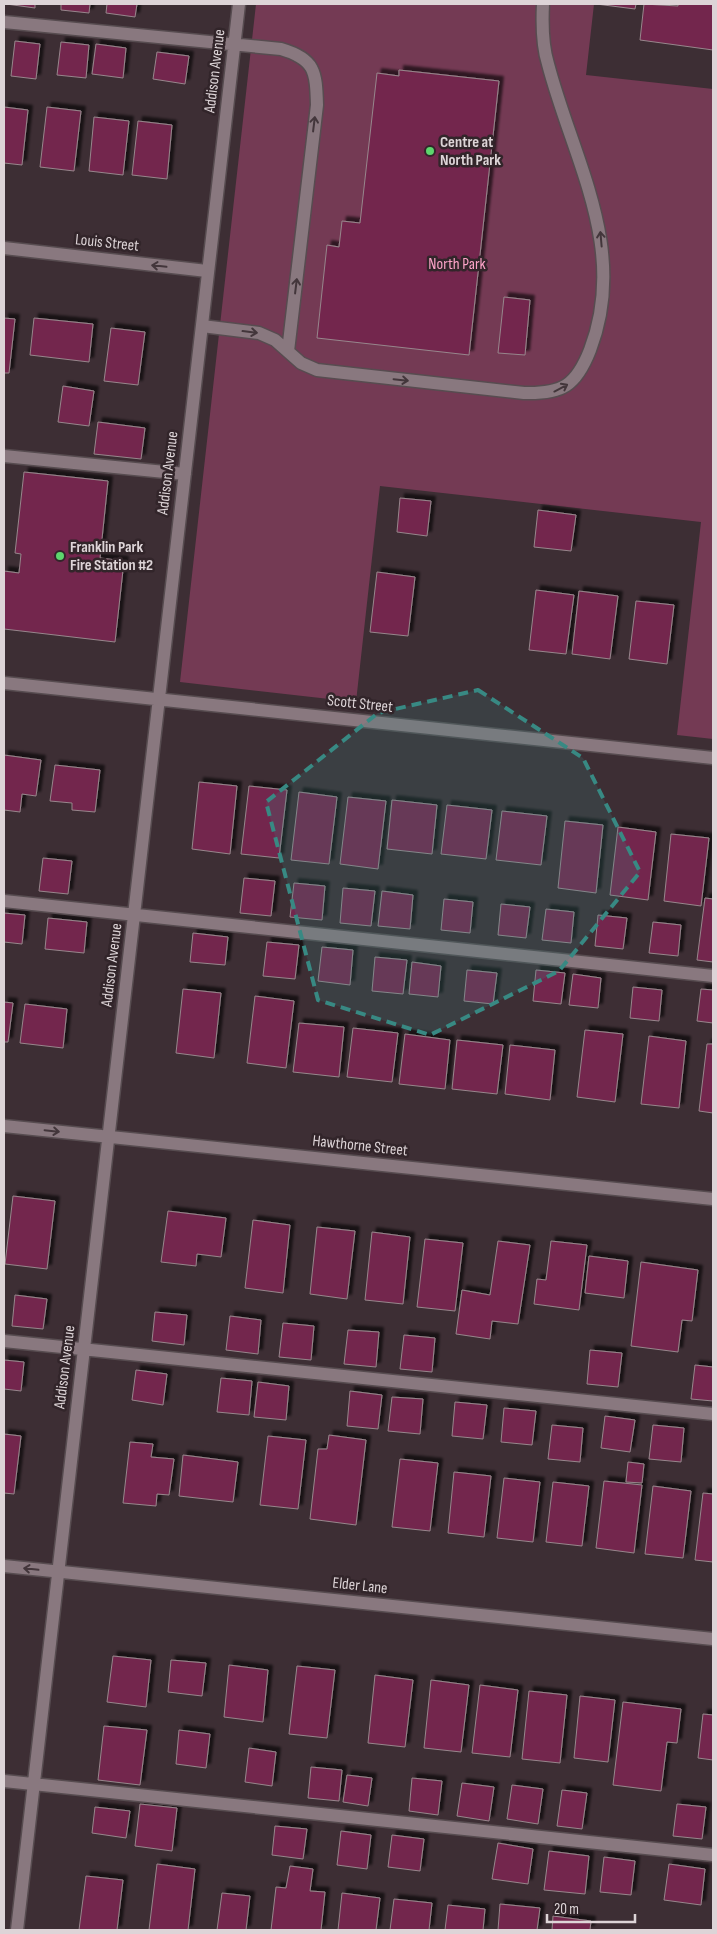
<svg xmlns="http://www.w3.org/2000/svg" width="717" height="1934" viewBox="0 0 717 1934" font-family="'Sofia Sans Condensed',sans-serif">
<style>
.green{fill:#743a54}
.building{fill:#73284d;stroke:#97868c;filter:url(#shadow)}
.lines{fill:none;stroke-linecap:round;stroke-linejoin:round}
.minor-casing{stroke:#574c50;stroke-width:15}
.minor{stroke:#89787f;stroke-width:12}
.oneway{stroke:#43363b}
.marked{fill:#388983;fill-opacity:0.2;stroke:#388983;stroke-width:4;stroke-dasharray:10 6;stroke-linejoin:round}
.poi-dot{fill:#5dd56d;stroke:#32252a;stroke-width:2}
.labels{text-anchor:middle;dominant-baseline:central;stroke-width:5;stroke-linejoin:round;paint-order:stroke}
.street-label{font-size:16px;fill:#ddd4d7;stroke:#32252a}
.poi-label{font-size:16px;font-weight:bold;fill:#ddd4d7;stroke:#32252a;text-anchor:start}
.park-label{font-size:16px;fill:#fca3c8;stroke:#32252a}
</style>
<defs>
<filter id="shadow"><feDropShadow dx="4.5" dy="-4.5" stdDeviation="1" flood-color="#0009"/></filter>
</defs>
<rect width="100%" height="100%" fill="#3d2e34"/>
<path class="green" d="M256 4H594L586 75 713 89V739L677 735 701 522 380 486 356 702 180 682Z"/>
<path class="building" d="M6 4H35V8Z
M61 4H90L89 13 61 10Z
M107 4H137L135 17 106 13Z
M596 4H636L635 9Z
M644 4 678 6V4H713V50L640 40Z
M15 41 40 44 36 79 11 76Z
M61 42 89 45 86 78 57 75Z
M96 44 126 48 123 78 92 74Z
M157 52 189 56 185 84 153 79Z
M399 70 499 81 469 355 317 338 327 245 339 247 342 221 360 223 377 73 399 76Z
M4 107 28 110 22 165 4 163Z
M47 107 81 111 74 171 40 167Z
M94 117 129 121 123 175 89 171Z
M138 121 172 125 167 179 132 175Z
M504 297 530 300 525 355 498 353Z
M4 318 15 319 9 373H4Z
M34 318 93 324 89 362 30 355Z
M111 328 145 332 138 385 104 381Z
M63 386 94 391 89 426 58 422Z
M98 422 145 428 141 459 94 454Z
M24 472 108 481 100 558 124 561 115 642 4 629V571L19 573 21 554 15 553Z
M400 498 431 501 427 536 397 532Z
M538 510 576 515 571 551 534 547Z
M377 572 415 577 408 636 370 632Z
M536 590 574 595 566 654 529 650Z
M579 591 618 596 610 659 572 654Z
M636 601 674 605 667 664 629 659Z
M4 755 41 760 36 796 22 794 20 812 4 810Z
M55 765 100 770 95 812 72 810V803L50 801Z
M199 782 237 786 230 854 192 849Z
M249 786 287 790 279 858 241 854Z
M299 792 337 797 329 864 291 860Z
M348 797 386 801 378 869 340 864Z
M392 800 437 805 432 854 387 849Z
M447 805 492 810 486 859 441 854Z
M502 811 547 816 541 865 496 860Z
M565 821 603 825 596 893 558 888Z
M618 827 656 832 648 900 610 895Z
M671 834 709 838 701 906 664 901Z
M43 858 72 861 68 894 39 891Z
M244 878 275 881 271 916 240 913Z
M294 883 325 886 322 920 290 917Z
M343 888 375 891 371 926 340 923Z
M382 891 413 895 410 929 378 926Z
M705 898 713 899V962L697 960Z
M444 899 473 902 470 933 441 930Z
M501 904 530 907 526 938 498 935Z
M546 909 574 912 571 943 542 940Z
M4 913 25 915 22 944 4 942Z
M598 915 627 918 623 949 595 946Z
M48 918 87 922 84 953 45 949Z
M653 922 681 925 678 956 649 953Z
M193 933 228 937 225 965 190 962Z
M267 942 299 945 295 979 263 976Z
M322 947 353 950 350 985 318 981Z
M375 957 407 960 403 994 372 991Z
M412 962 441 966 438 997 409 994Z
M467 970 497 973 493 1004 464 1001Z
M536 970 565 973 561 1004 533 1001Z
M573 974 601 978 598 1008 569 1005Z
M633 987 662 990 659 1021 630 1018Z
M183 989 221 993 214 1058 176 1053Z
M701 989 713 990V1023L697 1021Z
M255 996 294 1001 286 1068 247 1063Z
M4 1002 13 1003 8 1042H4Z
M25 1004 67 1009 63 1048 20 1043Z
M299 1023 344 1027 339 1077 293 1072Z
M353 1028 398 1033 392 1082 347 1077Z
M585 1030 623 1034 615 1102 577 1097Z
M405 1034 450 1040 445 1089 399 1084Z
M649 1036 686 1041 679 1108 641 1104Z
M457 1040 503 1045 497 1094 452 1089Z
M707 1044H713V1113L699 1111Z
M510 1045 555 1050 550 1100 505 1094Z
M13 1196 55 1201 47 1269 5 1264Z
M168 1211 226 1218 221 1257 197 1254 196 1266 161 1262Z
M253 1220 290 1225 283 1293 245 1288Z
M317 1227 355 1231 347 1299 310 1294Z
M372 1232 410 1237 403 1304 365 1300Z
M425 1239 463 1243 455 1311 417 1307Z
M498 1241 530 1245 518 1324 492 1321 490 1339 456 1334 462 1290 490 1295Z
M551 1241 587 1245 579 1310 534 1304 537 1279 546 1280Z
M589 1256 628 1261 624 1298 585 1293Z
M641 1262 698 1270 692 1321 682 1320 678 1352 631 1346Z
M15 1295 47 1299 43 1329 12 1326Z
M155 1312 187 1315 184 1345 152 1341Z
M230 1316 261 1320 258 1354 226 1350Z
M283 1323 314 1326 311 1360 279 1357Z
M348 1330 379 1332 376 1367 344 1364Z
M404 1335 435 1338 432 1372 400 1369Z
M590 1350 622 1353 618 1387 587 1384Z
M4 1360 24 1362 21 1391 4 1389Z
M695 1365 713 1367V1401L691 1399Z
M136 1370 167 1374 163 1405 132 1400Z
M221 1378 252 1381 249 1415 217 1412Z
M258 1382 289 1386 286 1420 254 1417Z
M350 1391 382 1395 378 1429 347 1426Z
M392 1397 423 1399 420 1434 388 1431Z
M455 1402 487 1405 483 1439 452 1436Z
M504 1408 536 1411 532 1445 501 1442Z
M605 1416 635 1420 630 1452 601 1448Z
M552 1425 583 1428 580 1462 548 1459Z
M653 1425 684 1428 681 1462 649 1459Z
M4 1434 21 1436 14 1494 4 1493Z
M329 1435 366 1440 356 1525 310 1519 318 1449H327Z
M268 1436 306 1440 298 1509 260 1505Z
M130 1442 153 1444 151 1457 174 1459 169 1495 157 1494 156 1506 123 1503Z
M183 1455 238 1462 233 1502 179 1496Z
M400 1459 438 1463 430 1531 392 1527Z
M628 1462 644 1464 642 1483 626 1482Z
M454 1472 491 1476 484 1537 448 1533Z
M504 1478 540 1482 533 1542 497 1538Z
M604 1481 642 1485 634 1553 596 1548Z
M553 1482 589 1486 582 1546 546 1542Z
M653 1486 691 1491 683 1558 645 1554Z
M703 1493 713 1494V1562L695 1560Z
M113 1656 151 1660 146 1707 107 1702Z
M171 1660 206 1663 202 1696 168 1692Z
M229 1665 268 1670 263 1722 224 1717Z
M297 1666 335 1670 327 1738 289 1734Z
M375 1675 413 1680 405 1747 368 1743Z
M431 1680 469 1685 461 1752 424 1748Z
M480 1685 518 1690 510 1757 472 1753Z
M529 1691 567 1695 560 1763 522 1759Z
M580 1696 615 1700 608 1762 574 1758Z
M623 1702 681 1709 677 1743 667 1742 661 1791 613 1785Z
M703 1714 713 1715V1760L698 1758Z
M104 1726 147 1730 140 1785 98 1780Z
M179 1730 210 1734 206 1768 176 1764Z
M249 1748 276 1752 272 1786 245 1782Z
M311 1767 342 1770 339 1801 308 1798Z
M347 1775 372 1778 368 1806 343 1802Z
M412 1778 442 1781 438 1815 409 1811Z
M462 1783 494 1787 489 1821 457 1816Z
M512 1785 543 1789 538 1824 507 1819Z
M562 1790 587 1793 582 1829 557 1826Z
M140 1804 177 1808 172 1851 135 1846Z
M677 1804 706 1807 702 1839 673 1836Z
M95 1807 130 1811 126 1838 92 1833Z
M275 1826 307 1829 303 1859 272 1855Z
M341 1831 371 1835 367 1869 337 1865Z
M392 1835 424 1839 420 1871 388 1867Z
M498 1843 533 1849 528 1884 492 1879Z
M549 1851 589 1856 585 1894 544 1890Z
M604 1857 635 1861 631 1895 600 1892Z
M157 1864 195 1869 188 1930H149Z
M669 1864 705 1869 701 1905 664 1900Z
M290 1866 313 1869 310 1891 325 1892 321 1930H271L276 1887 286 1888Z
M86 1876 123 1880 117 1930H79Z
M222 1893 250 1896 246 1930H217Z
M342 1893 380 1898 376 1930H338Z
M394 1899 432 1903 429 1930H390Z
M500 1904 540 1908 537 1930H498Z
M448 1905 485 1909 483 1930H445Z
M553 1916 591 1921 590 1930H552Z"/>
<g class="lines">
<defs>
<path id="minor" d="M4 22 281 49C315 59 316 71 317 105L288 351
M4 248 207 271
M202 326 259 333 275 340 301 363 317 370 524 393C562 394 576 386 590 350 629 249 573 160 548 64 542 45 542 24 543 4
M4 456 185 474
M4 683 713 758
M4 901 713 976
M4 1126 713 1199
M4 1341 713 1414
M4 1566 713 1639
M4 1781 713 1855
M17 1930 239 4"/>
</defs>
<use href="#minor" class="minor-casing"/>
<use href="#minor" class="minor"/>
</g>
<defs><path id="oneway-shaft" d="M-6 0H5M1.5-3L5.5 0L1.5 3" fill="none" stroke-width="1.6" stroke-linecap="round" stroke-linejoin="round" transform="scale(1.25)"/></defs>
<g class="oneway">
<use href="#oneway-shaft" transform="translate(314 124) rotate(-83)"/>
<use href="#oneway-shaft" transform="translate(601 239) rotate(-95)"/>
<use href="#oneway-shaft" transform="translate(159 266) rotate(-174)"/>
<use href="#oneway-shaft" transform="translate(296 286) rotate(-83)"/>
<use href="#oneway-shaft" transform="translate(250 332) rotate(7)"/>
<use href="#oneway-shaft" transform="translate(401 380) rotate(6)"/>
<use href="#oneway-shaft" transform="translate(561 388) rotate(-28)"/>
<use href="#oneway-shaft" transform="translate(52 1131) rotate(6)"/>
<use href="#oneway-shaft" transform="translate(31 1569) rotate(-174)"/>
</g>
<path class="marked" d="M478 690 583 758 640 872 559 971 430 1035 318 1000 266 802 378 713Z"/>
<g class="poi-dot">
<circle cx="430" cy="151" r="5"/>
<circle cx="60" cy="556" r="5"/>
</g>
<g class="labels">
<g class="street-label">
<text transform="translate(215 71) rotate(-83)">Addison Avenue</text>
<text transform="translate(107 243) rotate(6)">Louis Street</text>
<text transform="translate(168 473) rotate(-83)">Addison Avenue</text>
<text transform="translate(360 704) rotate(6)">Scott Street</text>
<text transform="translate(112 965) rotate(-83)">Addison Avenue</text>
<text transform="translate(360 1146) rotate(6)">Hawthorne Street</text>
<text transform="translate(65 1367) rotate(-83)">Addison Avenue</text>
<text transform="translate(360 1586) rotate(6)">Elder Lane</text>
</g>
<g class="poi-label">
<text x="440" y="142">Centre at<tspan x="440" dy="18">North Park</tspan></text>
<text x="70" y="547">Franklin Park<tspan x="70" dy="18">Fire Station #2</tspan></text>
</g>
<g class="park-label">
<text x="457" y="264">North Park</text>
</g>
</g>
<rect width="717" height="1934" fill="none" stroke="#ddd4d7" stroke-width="10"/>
<path d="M547 1914v8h88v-8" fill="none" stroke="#ddd4d7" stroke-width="2.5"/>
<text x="554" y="1914" font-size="15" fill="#ddd4d7" stroke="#32252a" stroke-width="4" paint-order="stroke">20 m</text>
</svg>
